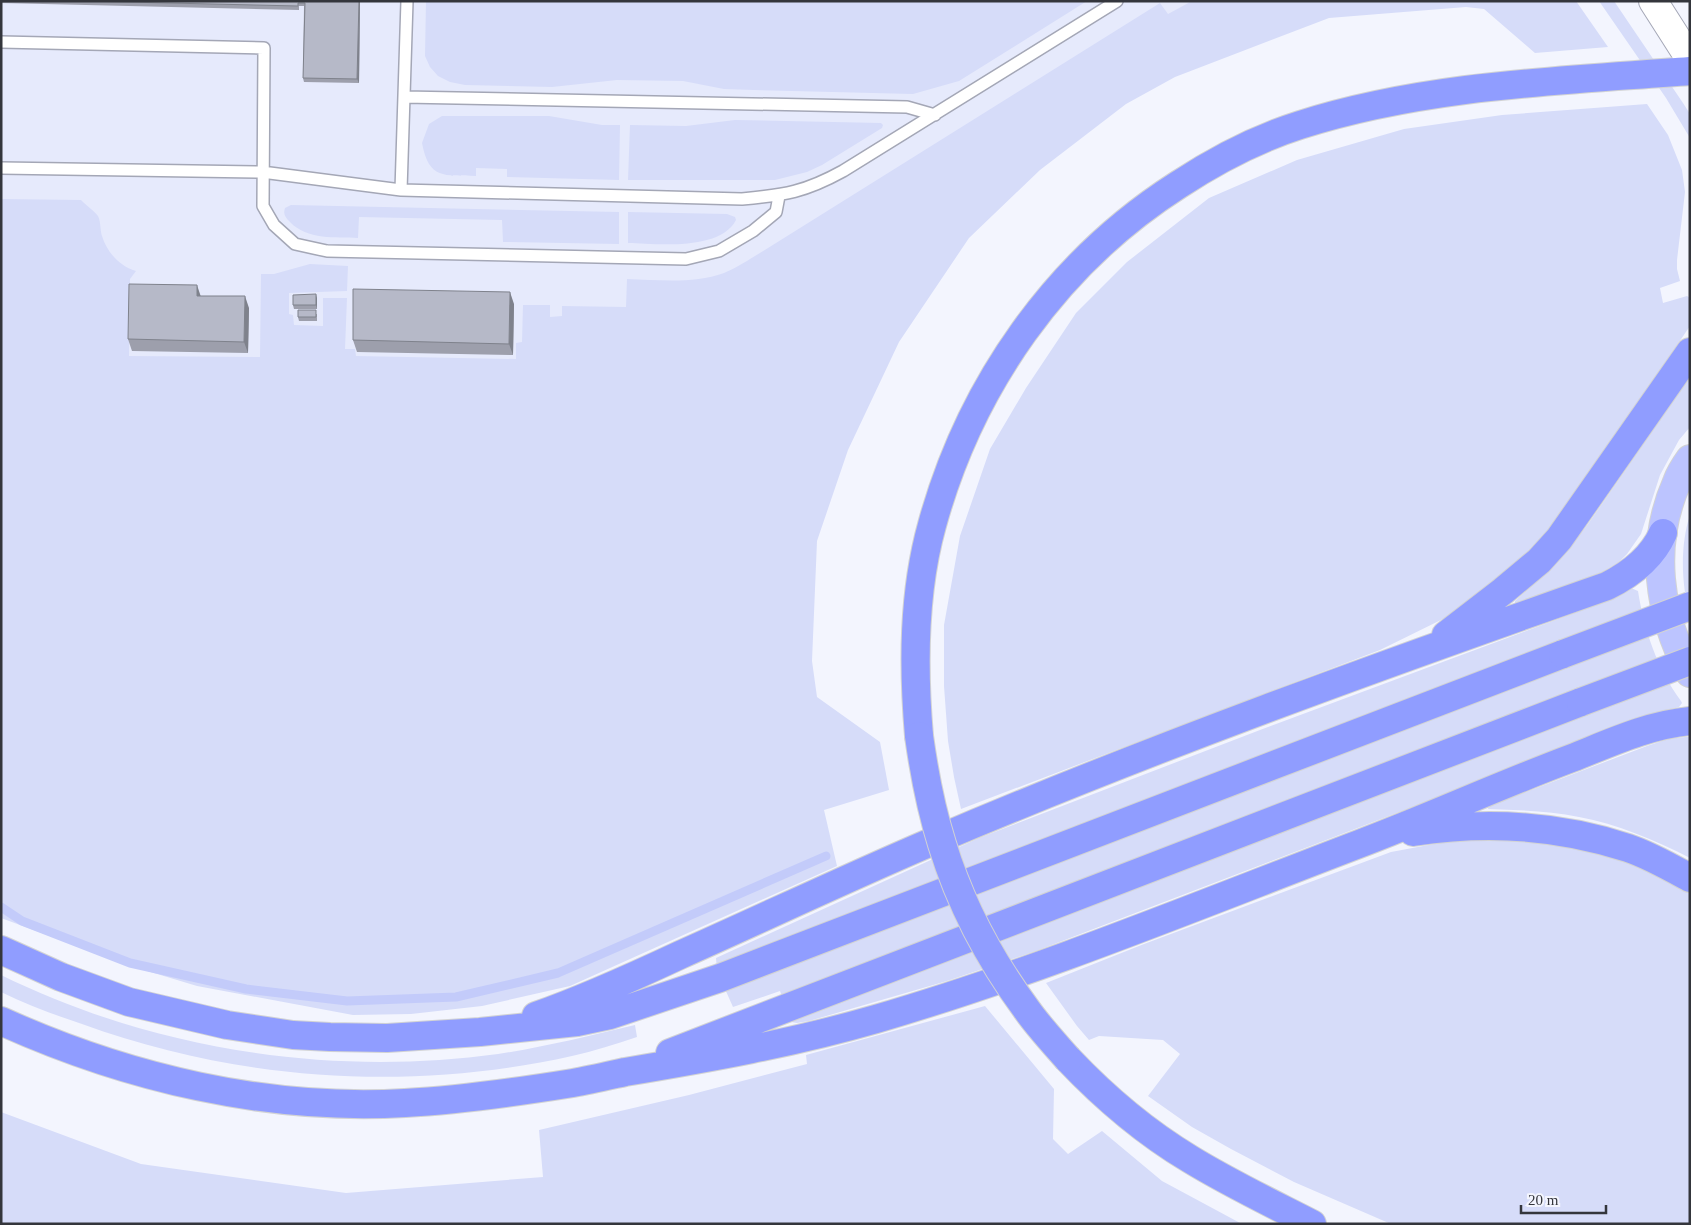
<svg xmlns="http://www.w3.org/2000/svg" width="1691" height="1225" viewBox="0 0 1691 1225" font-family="Georgia,serif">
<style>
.built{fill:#e6eafc}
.green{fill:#d6dcf9}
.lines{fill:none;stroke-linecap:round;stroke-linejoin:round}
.stream{stroke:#c3cbfa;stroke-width:9}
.lane-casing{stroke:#a4a7b6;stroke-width:14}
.secondary-casing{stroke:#a4a7b6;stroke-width:30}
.primary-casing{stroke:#d2d3d4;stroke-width:30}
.highway-casing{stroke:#d2d3d4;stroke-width:30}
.lane{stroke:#fff;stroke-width:11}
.secondary{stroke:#fff;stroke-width:28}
.primary{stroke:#bcc4ff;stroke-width:28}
.highway{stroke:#909dff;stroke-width:28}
.highway-bridge-casing{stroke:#d2d3d4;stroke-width:30;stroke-linecap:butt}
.highway-bridge{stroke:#909dff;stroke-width:28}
.wall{fill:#9d9fac}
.shaded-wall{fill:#7f828c}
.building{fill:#b6b9c8;stroke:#7f828c}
</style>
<rect width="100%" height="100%" fill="#f3f5fe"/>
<path class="built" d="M1 1H1201L898 219 1 604Z"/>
<path class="green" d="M426 1H1087L959 81 913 94 754 90 724 89 683 81 617 80 552 87 465 85 450 82 438 76 430 67 425 56Z
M1192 1H1576L1608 47 1535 53 1484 9 1466 7 1329 18 1175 77 1126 104 1040 170 969 238 899 342 848 450 817 541 812 661 817 697 880 742 889 790 824 810 837 866 570 986 482 1006 411 1014 353 1015 197 986 134 967 1 918V199L81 200C86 205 94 211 98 216 101 222 100 230 102 236 107 252 119 266 136 271L130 279 129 356 260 357 261 274H274L310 264 348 266 347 291 289 293V314L293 315 294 325 323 326V298H347L345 349H355L356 356 516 359V343L522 342 523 305H550V317L562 316V306L626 307 627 279C659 280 694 284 724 273 734 269 745 262 755 256L1160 3 1168 14Z
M1599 1H1614L1683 103 1690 114V138L1666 98Z
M1647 104 1668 135 1682 170 1685 192 1677 260V269L1680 281 1660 288 1663 303 1687 296 1690 298V326L1558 519 1527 553 1493 585 1447 617 1380 650 961 809 954 777 948 741 944 686V625L960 536 990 449 1026 388 1076 313 1127 262 1209 198 1297 160 1404 129 1502 115Z
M442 116H549L602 125H620L619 180 507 177V169L476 168V176C444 175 429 180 422 143L429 124Z
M735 120 881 123 883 125 882 128 822 165 807 172 775 180H628L630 125 686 126Z
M291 205 619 212V244L503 242 502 220 359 217 358 238C336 237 307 240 290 222 285 217 283 214 285 208Z
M628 212 727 214 735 217 736 220C720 251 657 244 628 243Z
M1690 377V427L1679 440 1660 475 1641 534 1627 554 1618 563 1602 572 1516 605 1515 603V601L1563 556 1588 524Z
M1690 515V615C1681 585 1680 545 1690 515Z
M1631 588 1638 591C1644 630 1657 668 1681 701L1682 703 1679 707 1643 716 1637 721 1036 951 947 981 809 1021 797 1023 791 1022 780 991 733 1007 717 971 716 958 979 838 1260 730 1615 598Z
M1685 737H1690V858C1655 840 1617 824 1579 817 1549 811 1518 810 1488 809L1489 806 1647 746 1668 739Z
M1517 838C1547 841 1587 847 1616 857 1641 866 1666 879 1690 891V1224H1391L1294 1182 1231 1149 1192 1127 1148 1096 1180 1054 1163 1040 1099 1036 1089 1040 1077 1026 1046 983 1144 944 1391 852 1450 841Z
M1 975C154 1050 330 1077 498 1054 544 1047 589 1036 635 1025L637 1037C616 1044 594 1051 572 1056 410 1092 238 1081 82 1024 55 1015 27 1005 1 992Z
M985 1006 1054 1089 1053 1139 1068 1154 1102 1131 1162 1181 1242 1224H1V1112L141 1164 346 1193 543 1177 539 1130 689 1095 807 1064 806 1055Z"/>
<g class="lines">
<path class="stream" d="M1 907 22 921 130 963 246 989 347 1001 456 997 558 973 826 856"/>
<defs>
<path id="lane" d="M1 42 264 48 263 206 274 225 295 244 327 251 686 259 719 251 753 231 776 212 779 196
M404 97 907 107 935 115
M1 168 262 172 401 190 742 199C785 195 805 192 843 171L1117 1
M401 190 407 1"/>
<path id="secondary" d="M1653 1 1690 59"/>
<path id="primary" d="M1690 459C1685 466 1680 474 1677 482 1649 545 1658 614 1690 673"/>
<path id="highway" d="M1446 635 1503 591 1539 561 1559 539 1690 352
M919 736C913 666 913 593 932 525 970 386 1056 263 1178 185 1216 160 1256 139 1300 125 1425 85 1559 81 1690 71
M1413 832C1485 821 1558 825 1628 848 1649 855 1670 867 1690 878
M1 950 61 977 129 1002 227 1025 293 1035 330 1037 387 1038 480 1032 577 1022 610 1015 720 978 1563 654
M536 1016C585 999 633 977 680 955 763 918 845 879 929 843 1151 748 1379 666 1607 586 1631 574 1652 558 1663 533
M1 1021C127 1078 267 1111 405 1103 461 1100 517 1092 573 1083 590 1080 607 1076 625 1072 709 1058 793 1043 876 1019 1040 971 1199 905 1359 844 1430 817 1500 785 1572 758 1610 743 1648 725 1690 721
M670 1053 1581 702
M1068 1059C1104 1097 1145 1132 1190 1159 1229 1183 1271 1203 1312 1224"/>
</defs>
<use href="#lane" class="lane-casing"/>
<use href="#secondary" class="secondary-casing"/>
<use href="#primary" class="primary-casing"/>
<use href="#highway" class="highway-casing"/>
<use href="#lane" class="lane"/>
<use href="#secondary" class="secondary"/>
<use href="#primary" class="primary"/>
<use href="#highway" class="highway"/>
<defs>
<path id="highway-bridge" d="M1563 654 1690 606
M1581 702 1690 661
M919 736C924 772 931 809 942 844 960 903 990 960 1027 1010 1039 1027 1054 1043 1068 1059"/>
</defs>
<use href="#highway-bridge" class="highway-bridge-casing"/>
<use href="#highway-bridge" class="highway-bridge"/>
</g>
<path class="wall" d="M1 1H360L359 83 304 82 303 78 304 6H299V10L1 3Z
M201 296 249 308 248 353 132 351 128 339Z
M317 298V309H294L293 305Z
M514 304 513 355 357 352 353 340Z
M317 314V321H299L298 317Z"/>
<path class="shaded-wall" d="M359 1H360L359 83 357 79Z
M197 285 201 297 197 296Z
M510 292 514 304 513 355 509 344Z
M316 294 317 298V309L316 305Z
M245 296 249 308 248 353 244 342Z"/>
<path class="building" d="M82 1H359L357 79 303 78 305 3H298V6Z
M129 284 197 285V296H245L244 342 128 339Z
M353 289 510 292 509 344 353 340Z
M316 294V305H293V295Z
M298 310H316V317H298Z"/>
<rect width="1691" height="1225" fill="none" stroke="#34363c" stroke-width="5"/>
<path d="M1521 1205v8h85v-8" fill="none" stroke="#34363c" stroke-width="2.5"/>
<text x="1528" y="1205" font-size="15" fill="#34363c" stroke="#f3f5fe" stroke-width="4" paint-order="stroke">20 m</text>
</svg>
